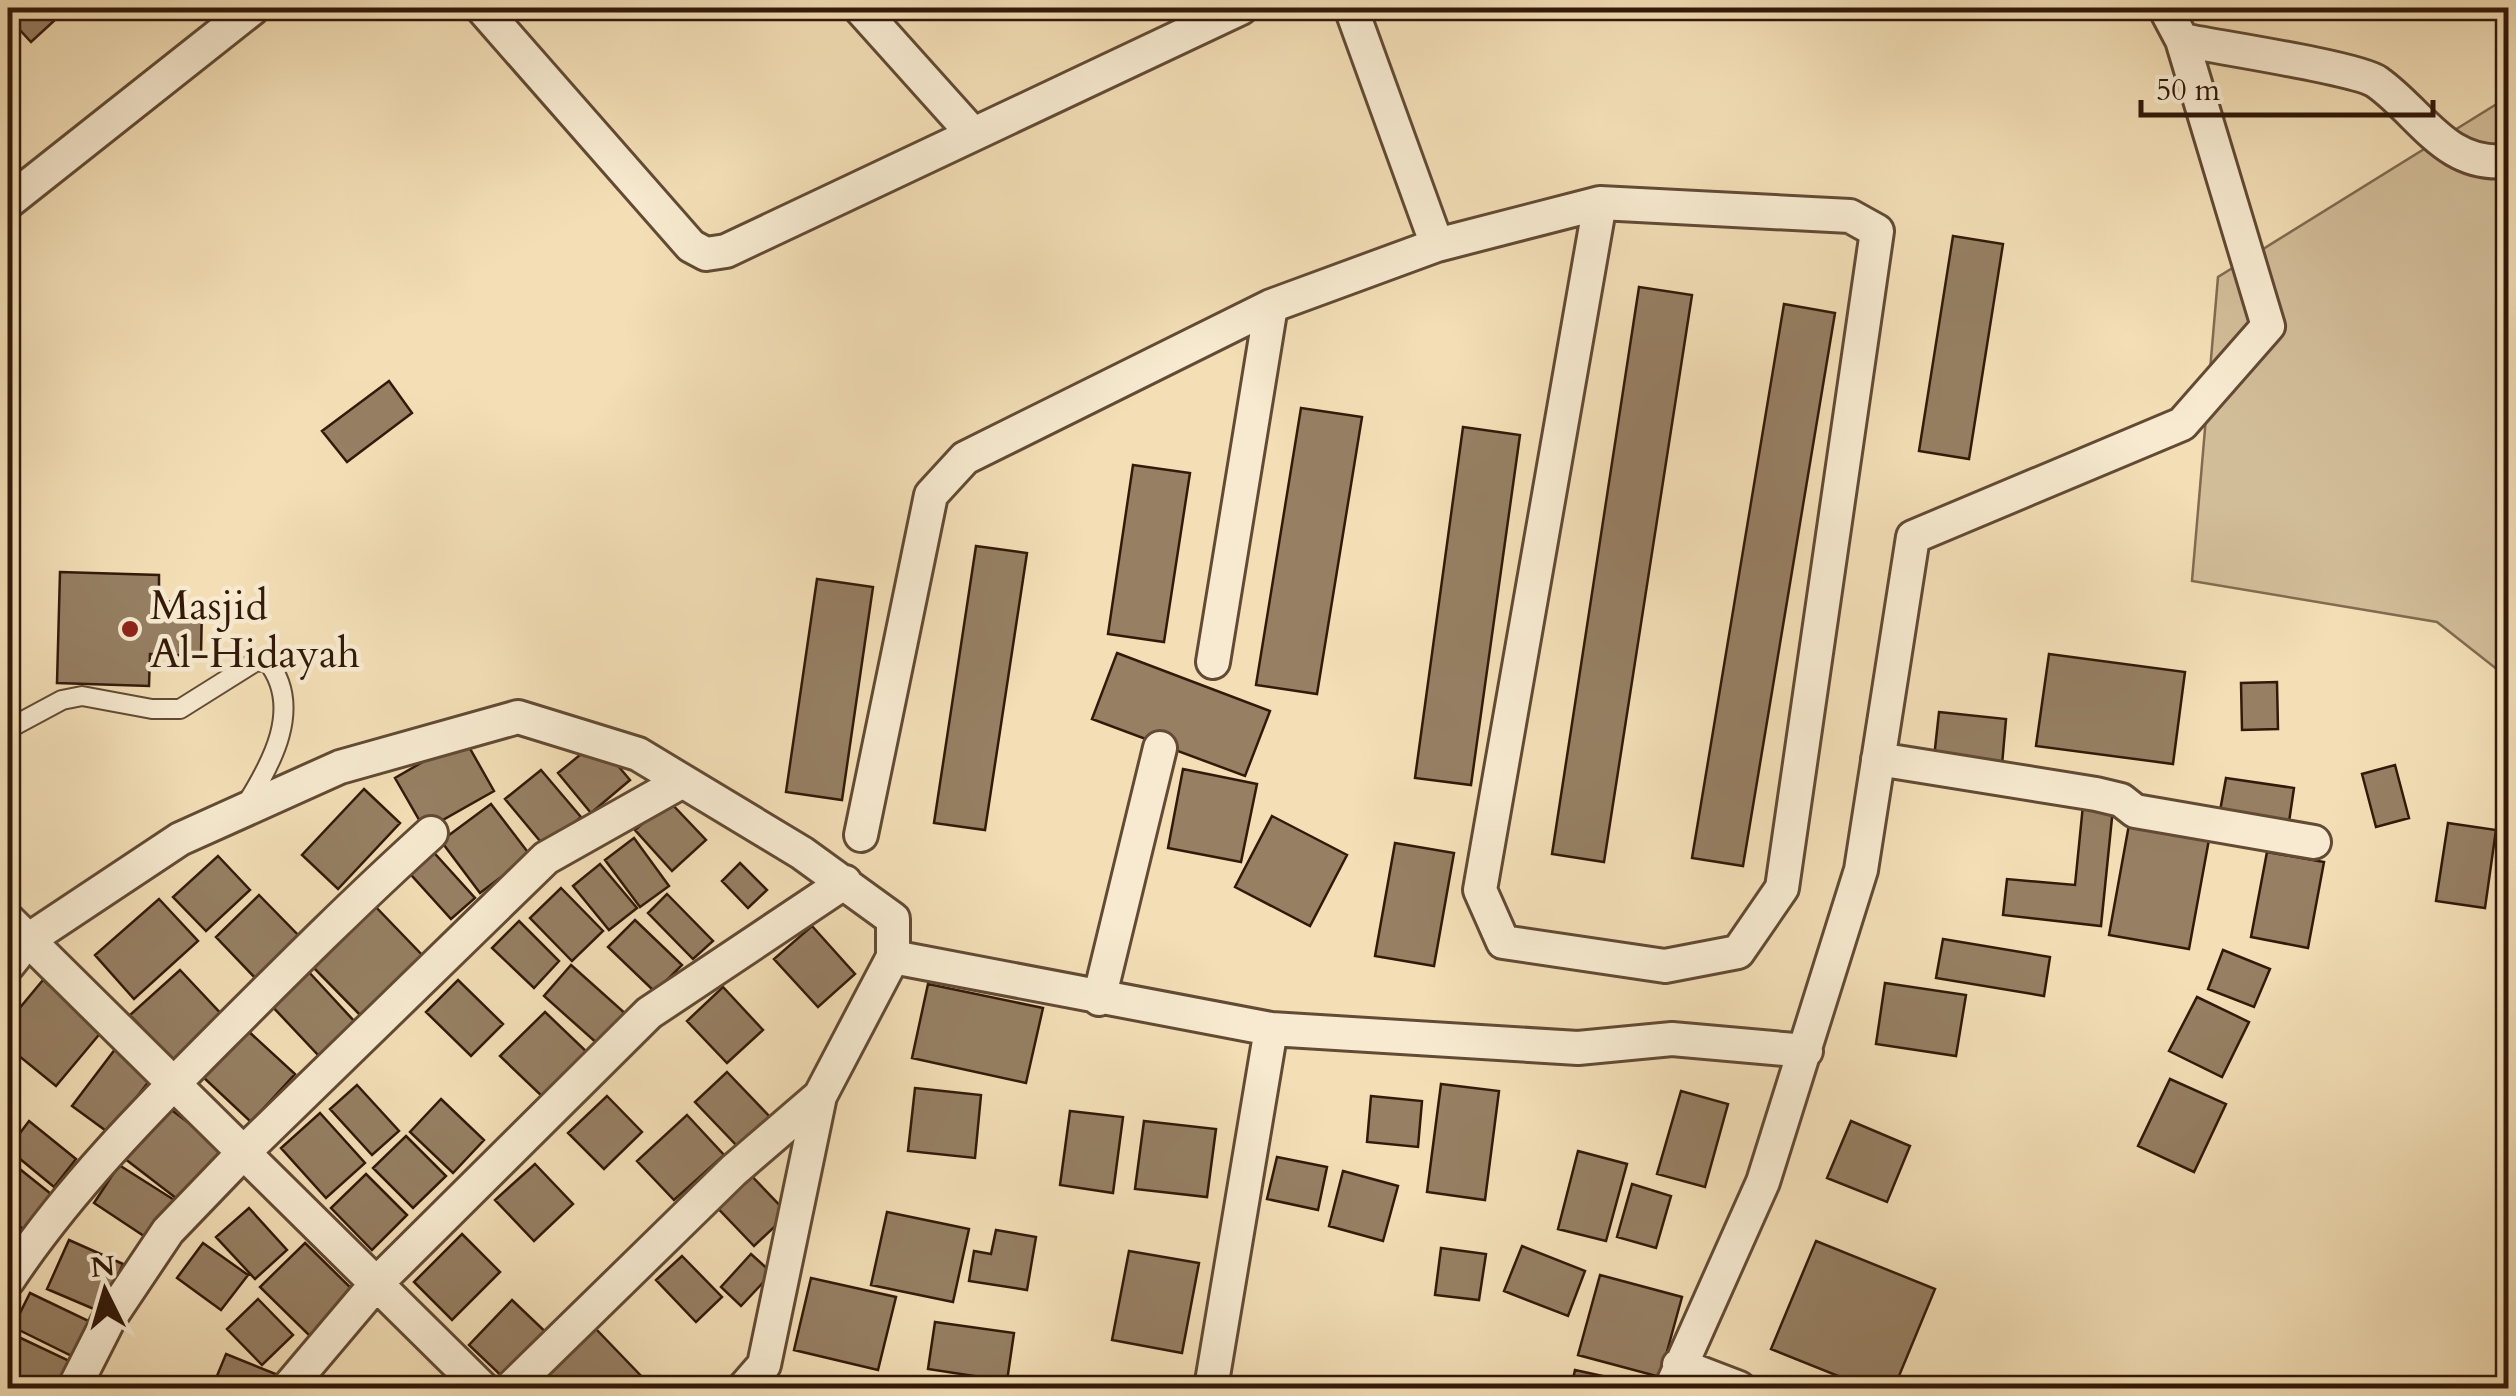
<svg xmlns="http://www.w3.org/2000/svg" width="2516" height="1396" viewBox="0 0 2516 1396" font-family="Cardo,serif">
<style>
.green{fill:#d2bd99;stroke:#826b51;stroke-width:2.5}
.building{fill:#967f63;stroke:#321909;stroke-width:2.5}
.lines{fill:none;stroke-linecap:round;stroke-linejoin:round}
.service-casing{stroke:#624a34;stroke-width:22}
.minor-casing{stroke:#624a34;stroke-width:38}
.service{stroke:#f7ead0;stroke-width:18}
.minor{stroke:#f7ead0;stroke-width:32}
.poi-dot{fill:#8f2418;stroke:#f7ead0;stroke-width:4}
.labels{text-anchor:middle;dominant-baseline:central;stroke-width:9;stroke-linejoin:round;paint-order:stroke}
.poi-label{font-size:42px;fill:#321909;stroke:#f7ead0;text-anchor:start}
</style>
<rect width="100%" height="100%" fill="#f3deb6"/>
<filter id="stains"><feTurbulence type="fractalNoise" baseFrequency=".002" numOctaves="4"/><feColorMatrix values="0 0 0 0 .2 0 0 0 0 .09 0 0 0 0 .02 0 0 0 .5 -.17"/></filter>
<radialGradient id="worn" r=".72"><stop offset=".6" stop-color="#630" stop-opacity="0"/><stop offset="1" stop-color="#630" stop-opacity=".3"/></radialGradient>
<path class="green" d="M2508 97V678L2437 622 2192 581 2218 277Z"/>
<path class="building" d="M8 8H68L31 42 8 17Z
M1953 236 2003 244 1969 459 1919 451Z
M1639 287 1692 295 1604 862 1552 854Z
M1784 304 1835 313 1743 866 1692 858Z
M389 381 412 413 347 462 322 431Z
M1301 408 1362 417 1317 694 1256 685Z
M1463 427 1520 435 1471 785 1415 778Z
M1133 465 1190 473 1164 642 1108 634Z
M976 546 1027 553 985 830 934 823Z
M60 572 159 575V601L202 603 201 656 150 654 149 686 57 683Z
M817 579 873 587 842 800 786 792Z
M1117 653 1270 711 1245 776 1092 719Z
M2049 654 2185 672 2173 764 2036 746Z
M2277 682 2278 729 2242 730 2241 683Z
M1939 712 2006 719 2002 765 1934 758Z
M464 738 494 791 425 830 395 778Z
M597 741 630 780 591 813 558 773Z
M2395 765 2409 818 2376 827 2362 774Z
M1183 769 1257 784 1241 862 1168 848Z
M541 770 581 817 545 847 505 799Z
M2226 778 2294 788 2289 822 2220 811Z
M364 789 400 823 338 889 302 855Z
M669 801 706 840 672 871 635 830Z
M491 804 530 855 480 893 441 841Z
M2083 805 2113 808 2101 926 2003 915 2007 879 2075 885Z
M1272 816 1347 855 1310 926 1235 887Z
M2130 819 2210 834 2189 949 2109 935Z
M2448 823 2496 830 2485 908 2436 901Z
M634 838 669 886 640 907 605 860Z
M1395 843 1454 853 1434 966 1375 956Z
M428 846 475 898 451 919 404 867Z
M2267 852 2324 862 2308 948 2251 937Z
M218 856 250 890 206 931 173 897Z
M740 863 767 890 748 908 722 881Z
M600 864 637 908 609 930 573 886Z
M561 888 603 931 572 961 530 918Z
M667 894 713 941 693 959 648 913Z
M259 895 303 940 259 982 216 937Z
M159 899 198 941 134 999 95 955Z
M372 903 424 957 362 1017 310 964Z
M635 920 682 965 655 992 608 947Z
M519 921 559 961 534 988 492 948Z
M812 926 855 974 818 1007 774 959Z
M1943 939 2050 957 2044 996 1936 978Z
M2223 950 2270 969 2254 1007 2208 989Z
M571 965 627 1015 599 1045 544 996Z
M180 970 227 1020 178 1065 130 1015Z
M307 970 355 1022 319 1056 270 1004Z
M43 980 103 1030 56 1086 8 1047V1022Z
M458 980 503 1024 471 1056 426 1012Z
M1885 983 1966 995 1956 1056 1876 1044Z
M928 984 1043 1008 1026 1083 912 1058Z
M723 987 763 1030 727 1063 687 1021Z
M2197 997 2249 1022 2222 1077 2169 1051Z
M545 1012 590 1055 547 1101 500 1056Z
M247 1030 295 1074 251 1122 203 1077Z
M116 1048 153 1076 109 1133 72 1106Z
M727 1072 771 1118 739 1148 695 1102Z
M2170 1079 2226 1104 2194 1172 2138 1146Z
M1441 1084 1499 1091 1485 1200 1427 1192Z
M357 1085 399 1131 372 1155 330 1109Z
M915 1088 981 1095 975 1158 908 1151Z
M1681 1091 1728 1104 1705 1187 1657 1174Z
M607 1096 642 1132 604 1169 568 1133Z
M1371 1096 1422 1101 1418 1147 1367 1142Z
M441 1099 484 1140 453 1173 410 1132Z
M161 1102 226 1151 185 1205 120 1155Z
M1070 1111 1123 1117 1113 1193 1060 1185Z
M320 1113 365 1163 326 1198 281 1148Z
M687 1115 724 1155 674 1200 637 1161Z
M29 1121 76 1159 54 1187 8 1149Z
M1144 1121 1216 1129 1207 1197 1135 1189Z
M1851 1121 1910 1146 1887 1202 1827 1178Z
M406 1136 446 1176 413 1208 373 1168Z
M1578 1151 1627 1164 1606 1241 1558 1229Z
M1277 1157 1327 1167 1318 1210 1267 1199Z
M11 1162 56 1198 28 1233 8 1217Z
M535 1164 573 1204 534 1241 495 1200Z
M119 1165 179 1203 153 1242 94 1203Z
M744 1168 788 1214 754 1246 709 1199Z
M1343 1171 1398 1186 1383 1241 1329 1226Z
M366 1174 407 1215 372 1250 331 1208Z
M1632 1184 1671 1196 1656 1248 1617 1237Z
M249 1208 287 1250 255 1279 216 1237Z
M887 1212 969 1229 953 1302 871 1285Z
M996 1230 1036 1237 1027 1290 969 1281 974 1251 991 1254Z
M462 1234 500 1272 452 1320 414 1282Z
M69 1240 123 1264 101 1312 47 1289Z
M1816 1241 1935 1289 1894 1388H1868L1771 1349Z
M203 1243 248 1275 221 1310 177 1278Z
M305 1243 356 1293 312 1338 260 1287Z
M1522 1246 1585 1271 1568 1316 1504 1291Z
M1441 1248 1486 1254 1479 1300 1435 1295Z
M1129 1251 1199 1263 1182 1353 1112 1340Z
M751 1254 772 1273 741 1306 721 1287Z
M682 1256 722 1297 696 1322 656 1280Z
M1600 1275 1682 1297 1660 1377 1578 1355Z
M811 1278 896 1297 878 1370 794 1350Z
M30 1293 95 1324 78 1359 13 1327Z
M258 1299 293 1335 262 1365 227 1329Z
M512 1300 553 1339 510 1384 469 1345Z
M935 1322 1014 1333 1007 1381 928 1369Z
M595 1328 644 1379 635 1388H533Z
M8 1332 78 1365 67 1388H21L8 1382Z
M226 1354 283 1377 279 1388H212Z
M1575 1370 1630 1382 1628 1388H1571Z
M1487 1378 1536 1388H1485Z"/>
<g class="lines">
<defs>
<path id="service" d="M8 729 62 700 82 696 152 709H180L255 662 267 661C304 707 271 765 245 806"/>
<path id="minor" d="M482 8 691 246 706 254 726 251 1241 8
M860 8 973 134
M1351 8 1437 245
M2182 40C2216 47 2357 68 2377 82 2422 114 2446 168 2508 161
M8 202 253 8
M1213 662 1271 306
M1878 759 2096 794 2121 800 2135 811 2314 842
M861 835 931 495 965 458 1271 306 1437 245 1600 203 1850 216 1877 231 1782 888 1738 952 1665 966 1503 942 1480 890 1600 203
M8 920 482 1388
M893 957 1271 1029 1578 1048 1672 1039 1806 1051
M8 965 28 940 180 839 340 767 518 717 638 754 802 853 893 919V957L820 1096 734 1170 511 1388
M1099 999 1160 748
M8 1280C68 1190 146 1111 223 1034 291 966 359 898 431 833
M1679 1365 1739 1388
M74 1388 109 1319 168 1231 243 1153 546 858 681 782
M288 1388 376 1284 649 1013 845 882
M744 1388 764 1365 820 1096
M1211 1388 1271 1029
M1671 1388 1763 1182 1861 870 1913 537 2182 424 2268 326 2182 40 2165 8"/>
</defs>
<use href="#service" class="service-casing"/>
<use href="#minor" class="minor-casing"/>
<use href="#service" class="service"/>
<use href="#minor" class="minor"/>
</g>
<circle class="poi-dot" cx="130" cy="629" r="10"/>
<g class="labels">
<g class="poi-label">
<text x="150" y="605">Masjid<tspan x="150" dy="48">Al-Hidayah</tspan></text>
</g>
</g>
<rect width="2516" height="1396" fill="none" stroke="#f3deb6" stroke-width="40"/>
<rect x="10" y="10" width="2496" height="1376" fill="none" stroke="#321909" stroke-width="5"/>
<rect x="20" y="20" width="2476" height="1356" fill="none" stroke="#321909" stroke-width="2.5"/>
<g transform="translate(105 1291) rotate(355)" stroke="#f7ead0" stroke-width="8" paint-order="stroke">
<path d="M0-8L18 38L0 25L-18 38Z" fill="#321909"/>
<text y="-15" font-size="28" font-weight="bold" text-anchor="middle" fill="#321909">N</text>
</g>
<path d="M2141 100v15h292v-15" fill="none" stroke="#321909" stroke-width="5"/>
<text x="2156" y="100" font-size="30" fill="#321909" stroke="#f7ead0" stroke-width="8" paint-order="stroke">50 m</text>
<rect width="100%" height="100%" filter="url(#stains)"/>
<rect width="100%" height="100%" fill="url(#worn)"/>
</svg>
